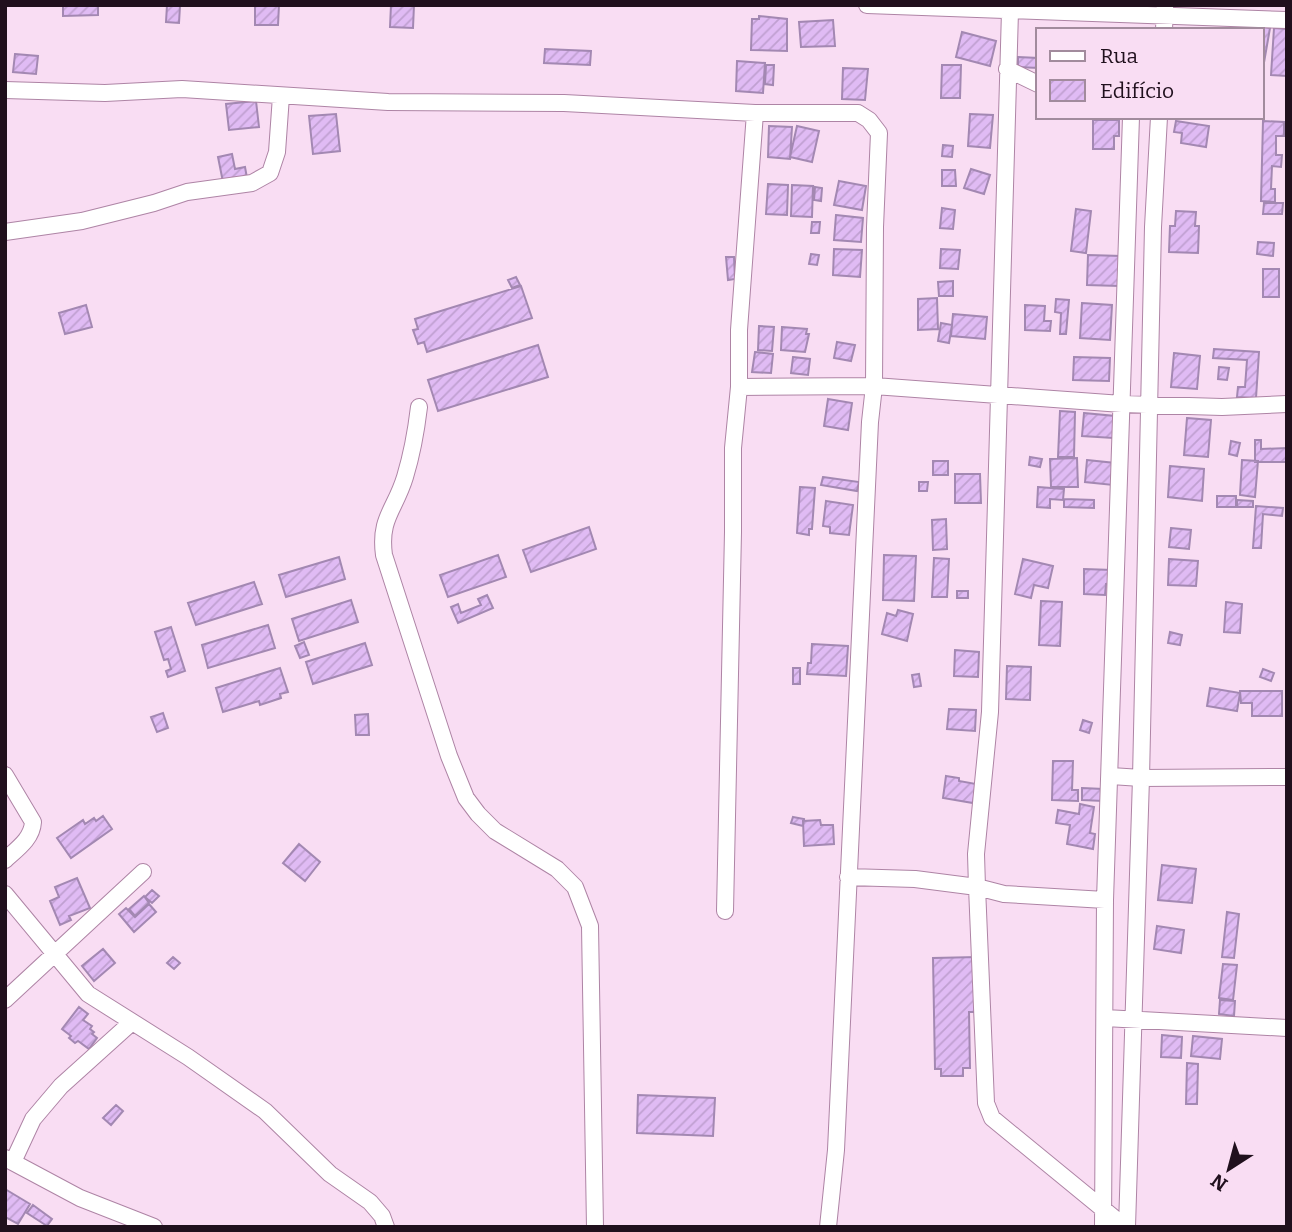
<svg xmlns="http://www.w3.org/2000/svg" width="1292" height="1232" viewBox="0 0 1292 1232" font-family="Bitter,serif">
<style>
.building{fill:url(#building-hatch);stroke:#a388b2;stroke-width:2}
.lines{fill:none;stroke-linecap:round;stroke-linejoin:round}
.minor-casing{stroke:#ae84a5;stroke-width:18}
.minor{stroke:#fff;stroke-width:16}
</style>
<defs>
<pattern id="building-hatch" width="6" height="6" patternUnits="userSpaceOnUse" patternTransform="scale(1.75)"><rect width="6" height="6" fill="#e0bbf4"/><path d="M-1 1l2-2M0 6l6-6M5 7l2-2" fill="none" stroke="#c0a0d1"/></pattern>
</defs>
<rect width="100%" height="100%" fill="#f9ddf3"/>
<path class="building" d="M63 5H98V15L63 16Z
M167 5 180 6 179 23 166 22Z
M255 5H279L278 25H255Z
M391 5H414L413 28 390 27Z
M759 16 787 19V51L751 50 752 19H759Z
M833 20 835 46 801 47 799 22Z
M1256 26 1270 28 1262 74V30H1255Z
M1274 28 1287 29V76L1271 75Z
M962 32 996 41 990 66 956 57Z
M545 49 591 51 590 65 544 63Z
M15 54 38 56 36 74 13 72Z
M1018 57 1038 58V68L1018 67Z
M737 61 765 63 763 93 736 91Z
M766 65H774L773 85 765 84Z
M942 65H961L960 98H941Z
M843 68 868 69 865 100 842 99Z
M256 101 259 127 229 130 226 104Z
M336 114 340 151 313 154 309 116Z
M970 114 993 115 990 148 968 146Z
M1093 120H1119V136H1114V149H1093Z
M1176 121 1209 126 1206 147 1181 143 1182 133 1174 132Z
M1263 121 1284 122V136H1276V155H1282L1281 167 1272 166 1271 189H1275V202L1261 201Z
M769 126 792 127 790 159 768 157Z
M797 126 819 131 812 162 790 157Z
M943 145 953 146 952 157 942 156Z
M232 154 235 169 245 167 247 178 223 182 218 157Z
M971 169 990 175 984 194 964 188Z
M942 170H955L956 186H942Z
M839 181 866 186 862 210 834 205Z
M768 184 788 185 787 215 766 214Z
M792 185 813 186 812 217 791 216Z
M815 187 822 188 821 201 814 200Z
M1264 203H1283L1282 214H1263Z
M942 208 955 210 953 229 940 228Z
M1076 209 1091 211 1086 253 1071 251Z
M1176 211 1196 212 1195 226H1199L1198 253 1169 252 1170 226H1175Z
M836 215 863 218 861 242 834 240Z
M812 222H820L819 233H811Z
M1258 242 1274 243 1273 256 1257 254Z
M834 249 862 250 860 277 833 275Z
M941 249 960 250 958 269 940 268Z
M811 254 819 255 817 265 809 264Z
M1088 255 1121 256 1119 286 1087 285Z
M726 257H734L735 279 728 280Z
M1263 269H1279V297H1263Z
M516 277 520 285 512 288 508 280Z
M953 281V296H939L938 282Z
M521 286 532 318 427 352 424 342 418 344 413 330 418 329 415 319Z
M937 298 938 329 918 330V299Z
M1056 299 1069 300 1066 334H1060L1061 313 1055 312Z
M1082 303 1112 305 1110 340 1080 338Z
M86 305 92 327 65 334 59 313Z
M1025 305 1045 306 1044 321H1051L1050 331 1025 330Z
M953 314 987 317 985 339 951 336Z
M941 323 952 325 949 343 938 341Z
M759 326 774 327 772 351 758 350Z
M782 327 807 329 806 334H809L805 352 781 350Z
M837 342 855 345 851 361 834 358Z
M538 345 548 377 438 411 428 380Z
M1214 349 1259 352 1256 398 1237 397 1238 387H1245L1247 360 1213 358Z
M755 352 773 354 771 373 752 372Z
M1174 353 1200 356 1197 389 1171 387Z
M793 357 810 359 808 375 791 373Z
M1074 357 1110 358 1109 381 1073 380Z
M1219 367 1229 368 1227 380 1218 379Z
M828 399 852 403 848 430 824 426Z
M1060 411 1075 412 1074 457H1058Z
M1084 413 1115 416 1113 438 1082 436Z
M1187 418 1211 420 1208 457 1184 455Z
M1255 440H1261V449L1287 448V462H1255Z
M1231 441 1240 443 1237 456 1229 454Z
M1030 457 1042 459 1040 467 1029 465Z
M1077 458 1078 487H1051L1050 459Z
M1087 460 1115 463 1113 485 1085 482Z
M1242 460 1258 461 1255 497 1240 495Z
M933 461H948V475H933Z
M1170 466 1204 469 1202 501 1168 497Z
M955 474H980L981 503H955Z
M823 477 859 482 857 491 821 485Z
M919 482H928L927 491H919Z
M800 487 815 488 812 529H809V535L797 533Z
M1038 487 1064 489 1063 500 1050 499V508L1037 507Z
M1217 496H1236V507H1217Z
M1064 499 1094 500V508L1064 507Z
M1237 500 1253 501V507H1237Z
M826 501 853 505 849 535 830 533V527L823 526Z
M1256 506 1283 508 1282 516 1263 514 1261 548H1253Z
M946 519 947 549 933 550 932 520Z
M589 527 596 549 531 572 523 550Z
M1171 528 1191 530 1189 549 1169 547Z
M498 555 506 577 448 597 440 575Z
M884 555 916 556 914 601 883 600Z
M339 557 345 579 286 597 279 575Z
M934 558 949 559 947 597H932Z
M1023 559 1053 566 1048 588 1034 585 1031 598 1015 594Z
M1169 559 1198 561 1196 586 1168 585Z
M1084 569 1112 570V584H1106L1105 595 1084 594Z
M254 582 262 604 196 625 188 603Z
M957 591H968V598H957Z
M487 595 493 608 458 623 451 607 458 604 461 613 481 605 478 599Z
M351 600 358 622 299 641 292 619Z
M1041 601 1062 602 1060 646 1039 645Z
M1226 602 1242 604 1240 633 1224 632Z
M898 610 913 614 907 641 882 634 887 613 896 616Z
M268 625 275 648 208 668 202 645Z
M171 627 185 671 168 677 166 671 171 669 168 659 164 660 155 632Z
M1170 632 1182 635 1180 645 1168 643Z
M304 642 309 655 300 658 295 646Z
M365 643 372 665 313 684 306 662Z
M812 644 848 646 846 676 807 674 808 663H811Z
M955 650 979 652 978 677 954 676Z
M1007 666 1031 667 1030 700 1006 699Z
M280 668 288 692 280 694 281 698 260 705 259 701 223 712 216 688Z
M793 668H800V684H793Z
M1263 669 1274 673 1271 681 1260 677Z
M919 674 921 686 914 687 912 675Z
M1210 688 1240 693 1237 711 1207 706Z
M1240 691H1282V716H1252V703H1241Z
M949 709 976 710 975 731 947 729Z
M163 713 168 728 157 732 151 717Z
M368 714 369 735H356L355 715Z
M1083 720 1092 723 1089 733 1080 730Z
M1053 761H1073L1072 790H1078V801L1052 800Z
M946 776 959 778V781L976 784 973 803 943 798Z
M1082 788 1103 789V801L1082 800Z
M1080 804 1094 807 1090 833 1095 834 1093 849 1067 844 1070 825 1056 823 1058 810 1079 814Z
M103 816 112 829 71 858 57 838 83 820 85 824 94 818 96 821Z
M793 817 804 819 803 826 791 823Z
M820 820 821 825H833L834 844 804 846 803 821Z
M299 844 320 862 305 881 283 863Z
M1162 865 1196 869 1192 903 1158 900Z
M77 878 90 908 69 916 71 920 60 925 50 901 59 897 55 887Z
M152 890 159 896 152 903 145 897Z
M144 896 149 903 135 916 129 909Z
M149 904 156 912 134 932 119 914 126 908 135 917Z
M1227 912 1239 914 1234 958 1222 957Z
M1157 926 1184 930 1181 953 1154 949Z
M103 949 115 963 94 981 82 966Z
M173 957 180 963 174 969 167 963Z
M977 957 978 1012H969L970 1068H963V1076H941V1069H935L933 958Z
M1223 964 1237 965 1233 1000 1219 998Z
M1220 1000 1235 1001 1234 1016 1219 1014Z
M79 1007 88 1014 83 1020 92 1026 90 1029 94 1032 92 1034 97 1038 89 1049 78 1041 75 1043 69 1038 71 1036 62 1029Z
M1162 1035 1182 1037 1181 1058 1161 1057Z
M1193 1036 1222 1039 1220 1059 1191 1056Z
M1187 1063 1198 1064 1197 1104H1186Z
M638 1095 715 1098 713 1136 637 1133Z
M116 1105 123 1111 111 1125 103 1118Z
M5 1189 30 1204 18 1224 5 1217Z
M33 1205 52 1219 47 1226 27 1213Z"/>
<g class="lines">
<defs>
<path id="minor" d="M867 5 1287 20
M1010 11 990 712 976 854 977 887 1004 894 1105 900
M1164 30 1165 5
M1007 69 1038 84
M5 90 105 93 182 89 388 102 564 103 755 113H858L869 120 879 133 875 227 874 386 870 422 836 1150 828 1227
M5 232 82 221 154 203 187 192 252 183 270 173 277 152 281 96
M739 387 874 386 1122 404 1222 407 1287 404
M419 407C416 432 412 454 405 477 395 510 379 518 384 555L449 756 466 798 478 814 495 831 557 869 575 887 590 926 595 1227
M5 775 33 822C32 839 17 849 5 860
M1111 776 1141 778 1287 777
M848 877 915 879 977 887 986 1103 992 1118 1125 1227
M5 894 88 994 188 1057 265 1111 330 1174 370 1202 382 1216 386 1227
M725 911 733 532V448L739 387V330L755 113
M5 1000 143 872
M1105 1018 1287 1028
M5 1158 80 1198 154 1227
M13 1162 33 1119 61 1086 132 1022
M1103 1227 1105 900 1131 117
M1127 1227 1141 778 1153 227 1159 117"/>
</defs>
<use href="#minor" class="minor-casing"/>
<use href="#minor" class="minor"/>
</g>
<rect width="1292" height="1232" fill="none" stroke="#20101d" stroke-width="14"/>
<rect x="1036" y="28" width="228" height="91" fill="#f9ddf3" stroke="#a28b9d" stroke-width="2"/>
<rect x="1050" y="51" width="35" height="10" fill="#ffffff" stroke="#a28b9d" stroke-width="2"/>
<text x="1100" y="63" font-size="21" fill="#20101d">Rua</text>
<rect x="1050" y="80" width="35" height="21" fill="url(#building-hatch)" stroke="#a28b9d" stroke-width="2"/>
<text x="1100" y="98" font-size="21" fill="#20101d">Edifício</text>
<g transform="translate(1229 1169) rotate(216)" stroke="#f9ddf3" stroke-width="5" paint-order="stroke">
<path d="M0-5L12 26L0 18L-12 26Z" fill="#20101d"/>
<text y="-10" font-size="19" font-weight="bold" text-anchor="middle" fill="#20101d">N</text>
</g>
</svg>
